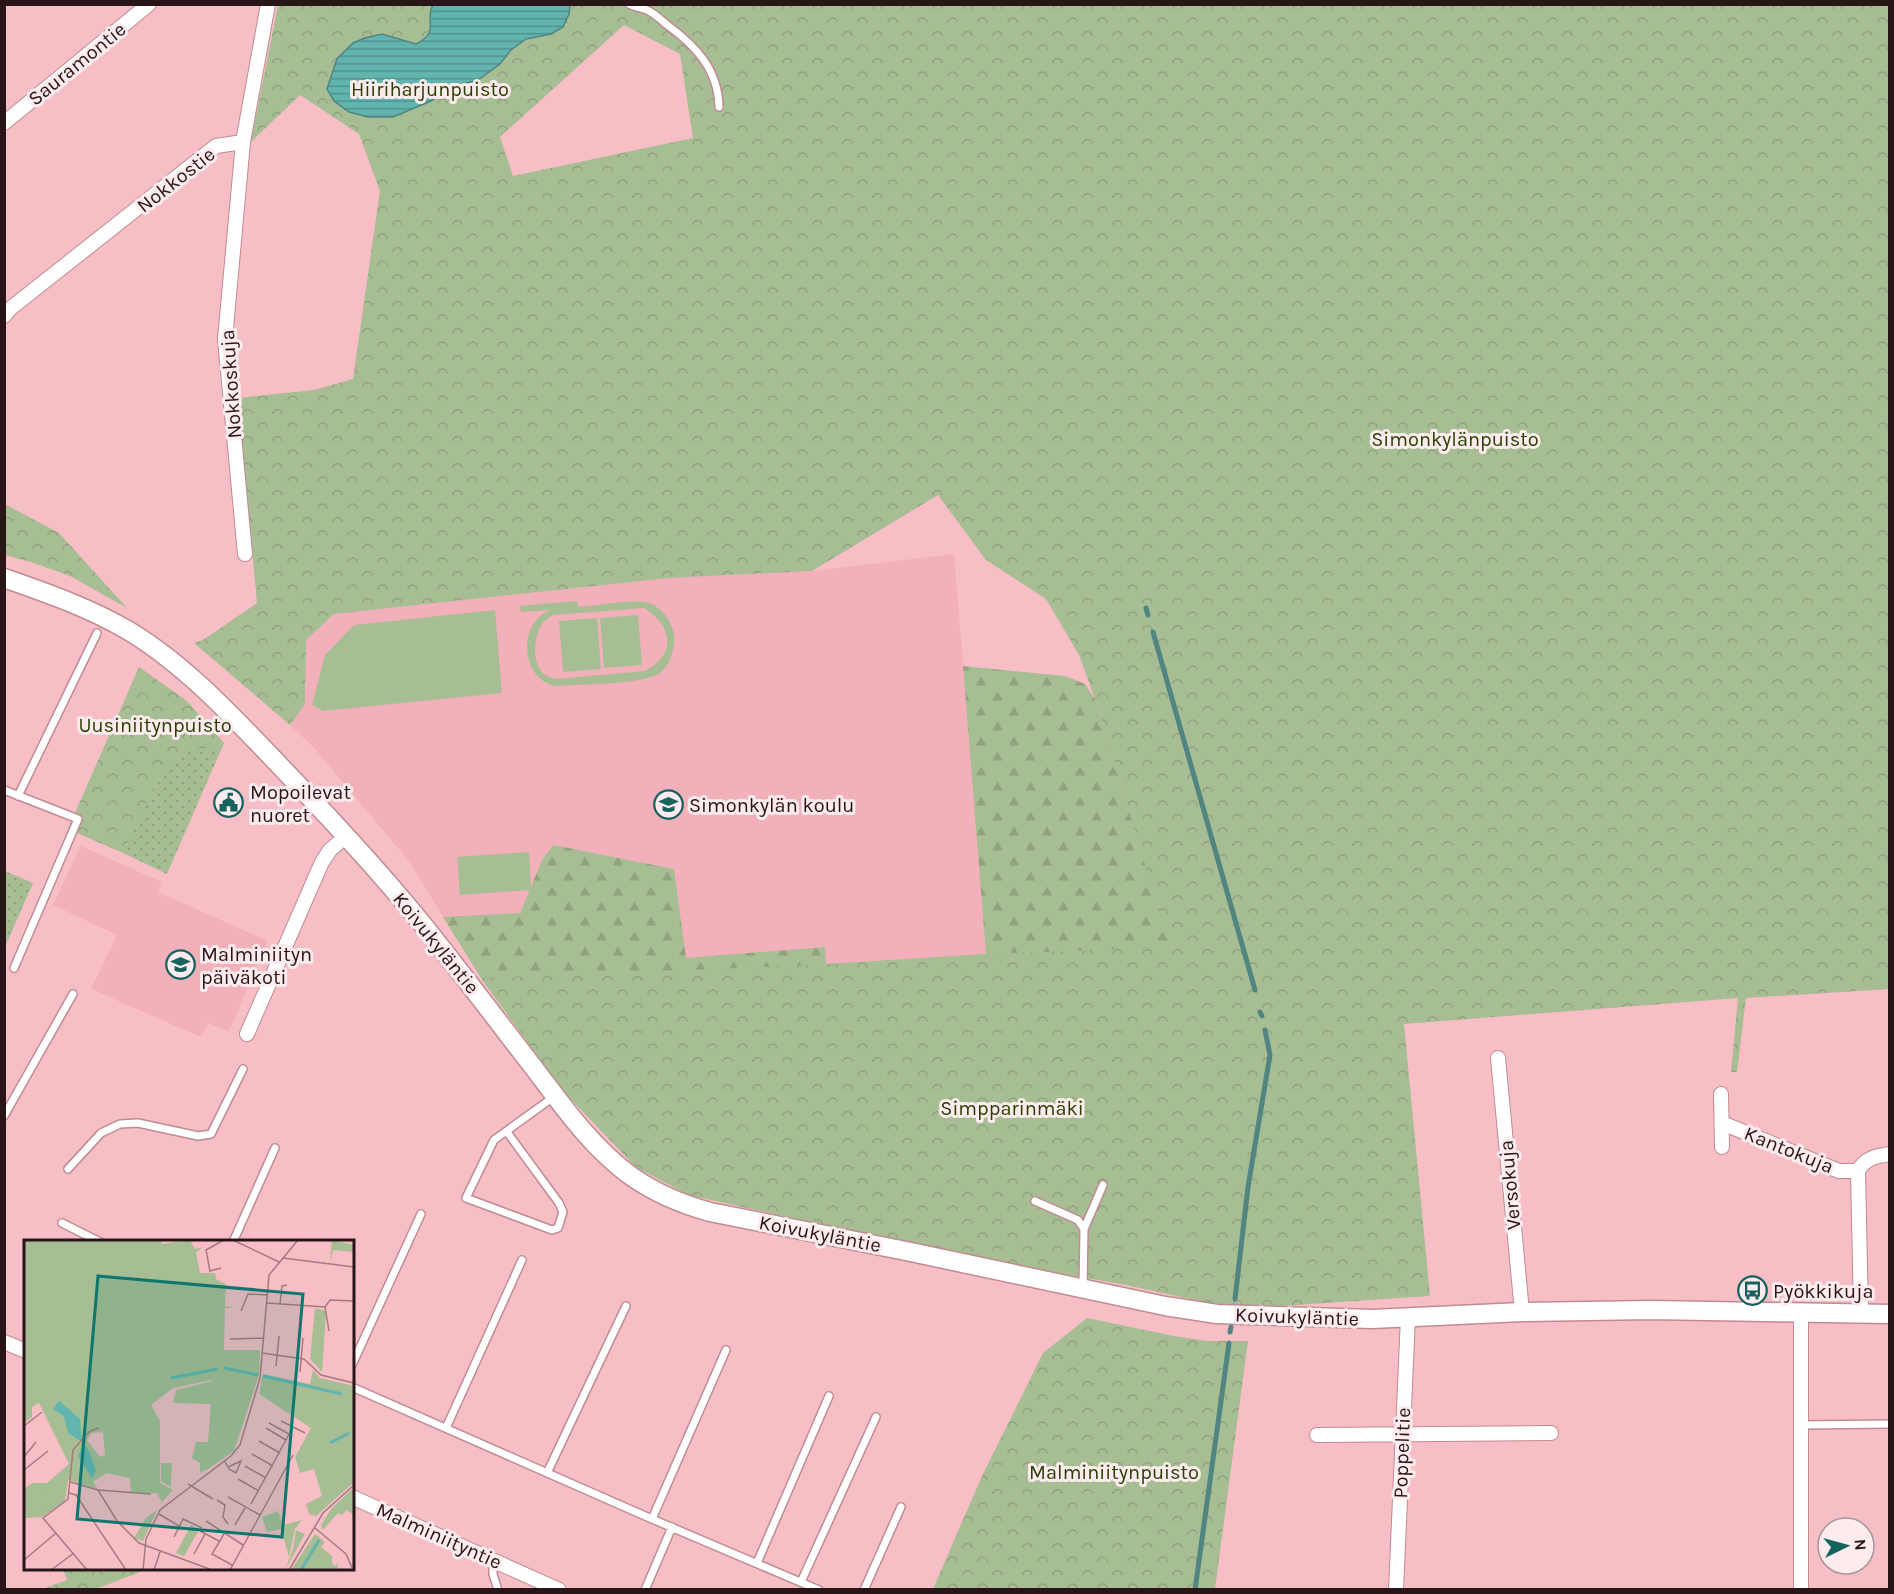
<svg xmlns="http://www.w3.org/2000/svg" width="1894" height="1594" viewBox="0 0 1894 1594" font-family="Karla,sans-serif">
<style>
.built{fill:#f2b1ba}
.grass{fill:url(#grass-dots)}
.forest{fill:url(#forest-firs)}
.park{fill:url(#park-crowns);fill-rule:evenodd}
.pitch{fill:#a7bd93;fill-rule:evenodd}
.water{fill:url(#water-rules);stroke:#518582;stroke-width:1.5}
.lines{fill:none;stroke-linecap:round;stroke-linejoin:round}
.stream{stroke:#518582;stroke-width:5}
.lane-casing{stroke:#c08b92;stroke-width:10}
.street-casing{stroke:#c08b92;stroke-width:16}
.secondary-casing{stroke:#c08b92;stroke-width:21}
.lane{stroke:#fff;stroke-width:7}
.street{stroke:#fff;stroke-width:14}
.secondary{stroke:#fff;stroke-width:18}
.labels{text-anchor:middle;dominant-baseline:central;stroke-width:6;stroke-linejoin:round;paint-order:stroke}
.street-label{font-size:20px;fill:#291518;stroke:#fdebed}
.park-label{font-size:20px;fill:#274002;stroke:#fdebed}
.poi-label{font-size:20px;fill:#291518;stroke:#fdebed;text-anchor:start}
.inset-river{fill:none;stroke:#62b5af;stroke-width:3}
.inset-road{fill:none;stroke:#a57a80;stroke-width:1.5}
.view{fill:#0f766e;fill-opacity:0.15;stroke:#0f766e;stroke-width:3}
.inset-edge{fill:none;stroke:#291518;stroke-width:3}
</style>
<defs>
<pattern id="grass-dots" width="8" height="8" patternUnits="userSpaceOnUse" patternTransform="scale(1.5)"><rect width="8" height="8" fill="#a7bd93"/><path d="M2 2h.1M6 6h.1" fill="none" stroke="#90a27e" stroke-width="1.8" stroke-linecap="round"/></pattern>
<pattern id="forest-firs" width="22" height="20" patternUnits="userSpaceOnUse" patternTransform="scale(1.5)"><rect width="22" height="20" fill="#a7bd93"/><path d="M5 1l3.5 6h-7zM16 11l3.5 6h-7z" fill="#90a27e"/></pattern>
<pattern id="park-crowns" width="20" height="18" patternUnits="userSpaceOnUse" patternTransform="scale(1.5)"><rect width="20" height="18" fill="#a7bd93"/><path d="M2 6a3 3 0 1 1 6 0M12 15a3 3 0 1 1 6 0" fill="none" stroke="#90a27e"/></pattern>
<pattern id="water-rules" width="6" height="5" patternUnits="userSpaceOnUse" patternTransform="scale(1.5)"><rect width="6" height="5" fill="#62b5af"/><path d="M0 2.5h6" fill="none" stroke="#51928d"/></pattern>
</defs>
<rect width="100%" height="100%" fill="#f7bec5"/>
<path class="built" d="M954 554 987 954 839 964 481 978 408 860 315 749 290 725 305 704 306 640 334 614 669 578 812 571Z
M81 846 162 882 158 892 268 941 229 1032 208 1023 201 1037 91 989 117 935 53 905Z"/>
<path class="grass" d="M224 743 167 874 123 853 124 852 93 820 183 749Z
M5 871 33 883 5 947Z"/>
<path class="forest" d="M963 666 1065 676 1085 684 1095 699 1171 947 689 1195 636 1167 563 1091 481 978 443 917 520 913 543 858 553 845 674 869 686 958 825 947 826 964 986 954Z"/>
<path class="park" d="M278 5H1889V989L1746 998 1737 1072H1731L1738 998 1404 1024 1430 1296 1236 1309 1126 1285 968 1257 689 1195 636 1167 563 1091 481 978 839 964 987 954 1170 947 1095 699 1079 655 1046 599 986 560 938 495 812 571 669 578 334 614 306 640 305 704 290 725 194 643 203 640 257 603 238 398 314 390 353 379 380 191 359 134 300 95 251 142ZM624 25 680 54 693 138 513 176 500 137Z
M5 504 59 533 127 608 70 576 31 562 5 555Z
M139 667 187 701 224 743 221 749C210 749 194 747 184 751 164 759 133 832 123 853L68 829Z
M1087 1318 1174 1336 1207 1341H1248L1215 1589H933L982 1476 1043 1353Z
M63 1569V1568L148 1569 96 1589H42L67 1580Z"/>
<path class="pitch" d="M577 601 578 607C597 606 625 600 643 602 661 603 676 625 674 642 673 654 669 668 658 674 638 685 582 684 557 686 526 682 518 639 538 618 541 615 546 612 550 610L521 612 520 606ZM644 608C673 626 677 654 645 671L557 679C554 678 550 678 547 676 531 667 533 637 542 624 545 620 549 618 553 615Z
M495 610 502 693 323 711 312 705 325 655 354 625Z
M638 615 642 665 604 668 600 618Z
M597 618 601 669 563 672 559 621Z
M529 852 531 890 460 895 457 857Z"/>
<path class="water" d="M433 5H570L569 14 563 27 551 34 526 39 511 50 500 64 478 80 454 86 431 101 393 117H368L349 112 334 101 327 89 337 59 353 43 365 38 382 34 416 44C441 32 424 21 433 5Z"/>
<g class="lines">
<path class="stream" d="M1146 608 1148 615
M1153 632 1255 990
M1260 1012 1262 1016
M1235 1299 1248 1187 1270 1055 1265 1030
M1230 1332 1231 1327
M1195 1590 1229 1343"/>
<defs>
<path id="lane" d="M629 4C635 7 641 8 647 10 654 13 661 20 666 24 696 46 718 69 719 107
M4 790 78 819 14 968
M18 796 97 633
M4 1116 73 994
M507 1132 559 1203 563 1212 558 1228 552 1230 466 1198 494 1140 555 1096
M68 1169 101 1133 120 1124 138 1123 198 1136 211 1134 243 1069
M1035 1201 1078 1220 1084 1229
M62 1223 100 1242
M233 1242 275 1148
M1083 1287 1084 1229 1103 1185
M352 1365 421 1214
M352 1387 652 1519 819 1590
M1801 1425 1890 1424
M446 1428 522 1260
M547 1473 626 1306
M652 1519 726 1350
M493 1560V1574L498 1590
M757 1563 829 1396
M801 1582 876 1417
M645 1590 672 1527
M864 1590 901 1507"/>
<path id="street" d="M4 123 149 4
M243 142 225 339 245 554
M4 316 11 308 216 146 243 142 268 4
M247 1034 322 862 330 850 345 837
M1498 1058 1522 1312
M1721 1094 1722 1147
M1722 1123 1839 1171H1858L1861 1313
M1858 1171C1865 1158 1876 1156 1890 1154
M4 1342 26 1351
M1317 1435 1551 1433
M352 1497 559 1590
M1396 1590 1408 1317
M1801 1590V1312"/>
<path id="secondary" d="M4 578C47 593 90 608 129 631 187 666 235 719 281 767 336 824 390 882 439 945 473 988 506 1032 540 1076 567 1112 594 1149 631 1176 655 1193 681 1204 710 1212L906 1251 1165 1306 1217 1314 1372 1319 1522 1312 1651 1310 1890 1314"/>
</defs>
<use href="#lane" class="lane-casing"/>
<use href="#street" class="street-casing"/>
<use href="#secondary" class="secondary-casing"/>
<use href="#lane" class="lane"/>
<use href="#street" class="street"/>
<use href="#secondary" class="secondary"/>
</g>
<defs>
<symbol id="civic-ring" viewBox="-11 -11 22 22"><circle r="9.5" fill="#fdebed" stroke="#14635f" stroke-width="1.5"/><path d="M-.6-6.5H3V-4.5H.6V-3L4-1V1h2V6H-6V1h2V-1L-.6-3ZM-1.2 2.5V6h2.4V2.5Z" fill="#14635f"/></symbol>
<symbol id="school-ring" viewBox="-11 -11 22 22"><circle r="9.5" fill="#fdebed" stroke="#14635f" stroke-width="1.5"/><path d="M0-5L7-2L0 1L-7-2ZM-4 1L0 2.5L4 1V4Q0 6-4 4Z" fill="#14635f"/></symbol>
<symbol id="bus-ring" viewBox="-11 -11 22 22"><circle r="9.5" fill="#fdebed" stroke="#14635f" stroke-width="1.5"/><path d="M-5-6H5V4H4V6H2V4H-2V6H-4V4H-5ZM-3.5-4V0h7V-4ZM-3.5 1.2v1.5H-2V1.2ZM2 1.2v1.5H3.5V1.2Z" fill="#14635f"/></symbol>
</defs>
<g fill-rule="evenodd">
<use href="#civic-ring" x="212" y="786" width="33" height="33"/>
<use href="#school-ring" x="652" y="788" width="33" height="33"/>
<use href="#school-ring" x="164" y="948" width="33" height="33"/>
<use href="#bus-ring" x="1736" y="1274" width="33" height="33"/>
</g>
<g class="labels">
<g class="street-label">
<text transform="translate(77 64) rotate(-39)">Sauramontie</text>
<text transform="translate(176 180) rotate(-38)">Nokkostie</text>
<text transform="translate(231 384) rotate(-94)">Nokkoskuja</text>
<text transform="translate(436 943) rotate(51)">Koivukyläntie</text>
<text transform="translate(1789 1150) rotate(22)">Kantokuja</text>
<text transform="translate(1510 1185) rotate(-95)">Versokuja</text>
<text transform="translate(820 1234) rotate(11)">Koivukyläntie</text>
<text transform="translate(1297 1317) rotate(2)">Koivukyläntie</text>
<text transform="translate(1402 1453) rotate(-88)">Poppelitie</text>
<text transform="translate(439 1536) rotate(24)">Malminiityntie</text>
</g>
<g class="park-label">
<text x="430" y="89">Hiiriharjunpuisto</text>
<text x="1455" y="439">Simonkylänpuisto</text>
<text x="155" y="725">Uusiniitynpuisto</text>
<text x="1012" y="1108">Simpparinmäki</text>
<text x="1114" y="1472">Malminiitynpuisto</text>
</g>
<g class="poi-label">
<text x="250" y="792">Mopoilevat<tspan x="250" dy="23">nuoret</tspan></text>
<text x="689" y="805">Simonkylän koulu</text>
<text x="201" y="954">Malminiityn<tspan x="201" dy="23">päiväkoti</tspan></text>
<text x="1773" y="1291">Pyökkikuja</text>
</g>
</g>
<g transform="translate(24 1240)">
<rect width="330" height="330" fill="#f7bec5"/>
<path d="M330 247V276L323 270 318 275 314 273 299 290 297 285 307 269ZM167 285 175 290 160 316 152 313ZM272 290 281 294 261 330 269 309Z" fill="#a7bd93"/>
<path d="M308 0 330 5V12L309 10 306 23ZM200 138 184 229 176 233V223L168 218 172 202H184L187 164 149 163 152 150Z" fill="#a7bd93"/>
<path d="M0 0H136L138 4 166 0 171 9 179 7 172 12 176 33H191L192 39 202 44 201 66 210 68H201L200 110H236L235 135 210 211 184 229 188 140 149 148 127 165 136 181V243L149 250 138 262 133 253H107L106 238 82 233 69 242 74 249 44 240 41 261 18 277 0 278V249L8 243H23L45 224 15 163 8 167V177L0 183ZM79 192 81 215 76 217 63 200 68 193ZM291 68 302 71 298 132 286 119ZM289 130 296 138 330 146V242L292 276 285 274 282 264 298 256 290 229 276 233 271 217 287 188 235 154 239 134 286 144ZM133 270 119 301 110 298 122 278ZM254 271 259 285 278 280 271 289 265 317 257 289 243 292 238 277ZM291 294 301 302 297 307 308 316V323L311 326 313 323 314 330H267Z" fill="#a7bd93" fill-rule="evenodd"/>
<path d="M137 223H148L147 247 137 241ZM15 262a8 8 0 1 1 16 0a8 8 0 1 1-16 0Z" fill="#a7bd93"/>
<path d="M35 161 56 179 58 202 44 193 40 176 29 169ZM58 207H63L72 230 68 238 54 216Z" fill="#62b5af"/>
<path class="inset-river" d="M200 128 234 135M239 136 318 154M147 138 194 129M306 203 325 193M277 330 295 300"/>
<path class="inset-road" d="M209 0 255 22M259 18 330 27M197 28 186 31 182 10 200 0M243 63 301 67M256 64 258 46 263 45M301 67 306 60 330 61M301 67 305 91M217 71 224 54 243 55M206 99 239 98M238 113 280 119 297 135 330 143M252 126 255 96M276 132 279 98M257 181 281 193M245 183 265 194M0 186 18 172M242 188 262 200M235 201 256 213M228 214 249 226M0 217 12 202M200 220 205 229 212 233 217 221 204 227M221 226 242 238M0 230 24 211M214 239 235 251M46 242 74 250 93 281 115 303 188 330M164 244 189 259M74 250 127 254M45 253 52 255 102 330M204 257 236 275M193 260 201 265 199 277 204 284M227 264 269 187M135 274 155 286M182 281 219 305M211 285 221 268M291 288 322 314 329 330M176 291 195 301M200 294 188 314 208 325M150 297 159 279 178 288M170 314 181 294M0 320 32 293M27 330 50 313M63 330 19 278 44 259 49 210 66 191 75 188M119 330 122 299 136 270 207 216 216 205 236 138 245 35 274 0M130 330 136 312M206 330 269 215M265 330 299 273 330 245"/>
<path class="view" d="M74 36 279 54 258 297 53 279Z"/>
<rect width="330" height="330" class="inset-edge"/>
</g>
<rect width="1894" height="1594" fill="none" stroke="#291518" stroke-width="12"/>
<g transform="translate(1846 1546) rotate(85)"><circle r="28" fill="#fdebed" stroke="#a89598" stroke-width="1.5"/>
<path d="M0-4.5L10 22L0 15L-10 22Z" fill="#14635f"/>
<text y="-9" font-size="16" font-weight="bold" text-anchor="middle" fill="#291518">N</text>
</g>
</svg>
